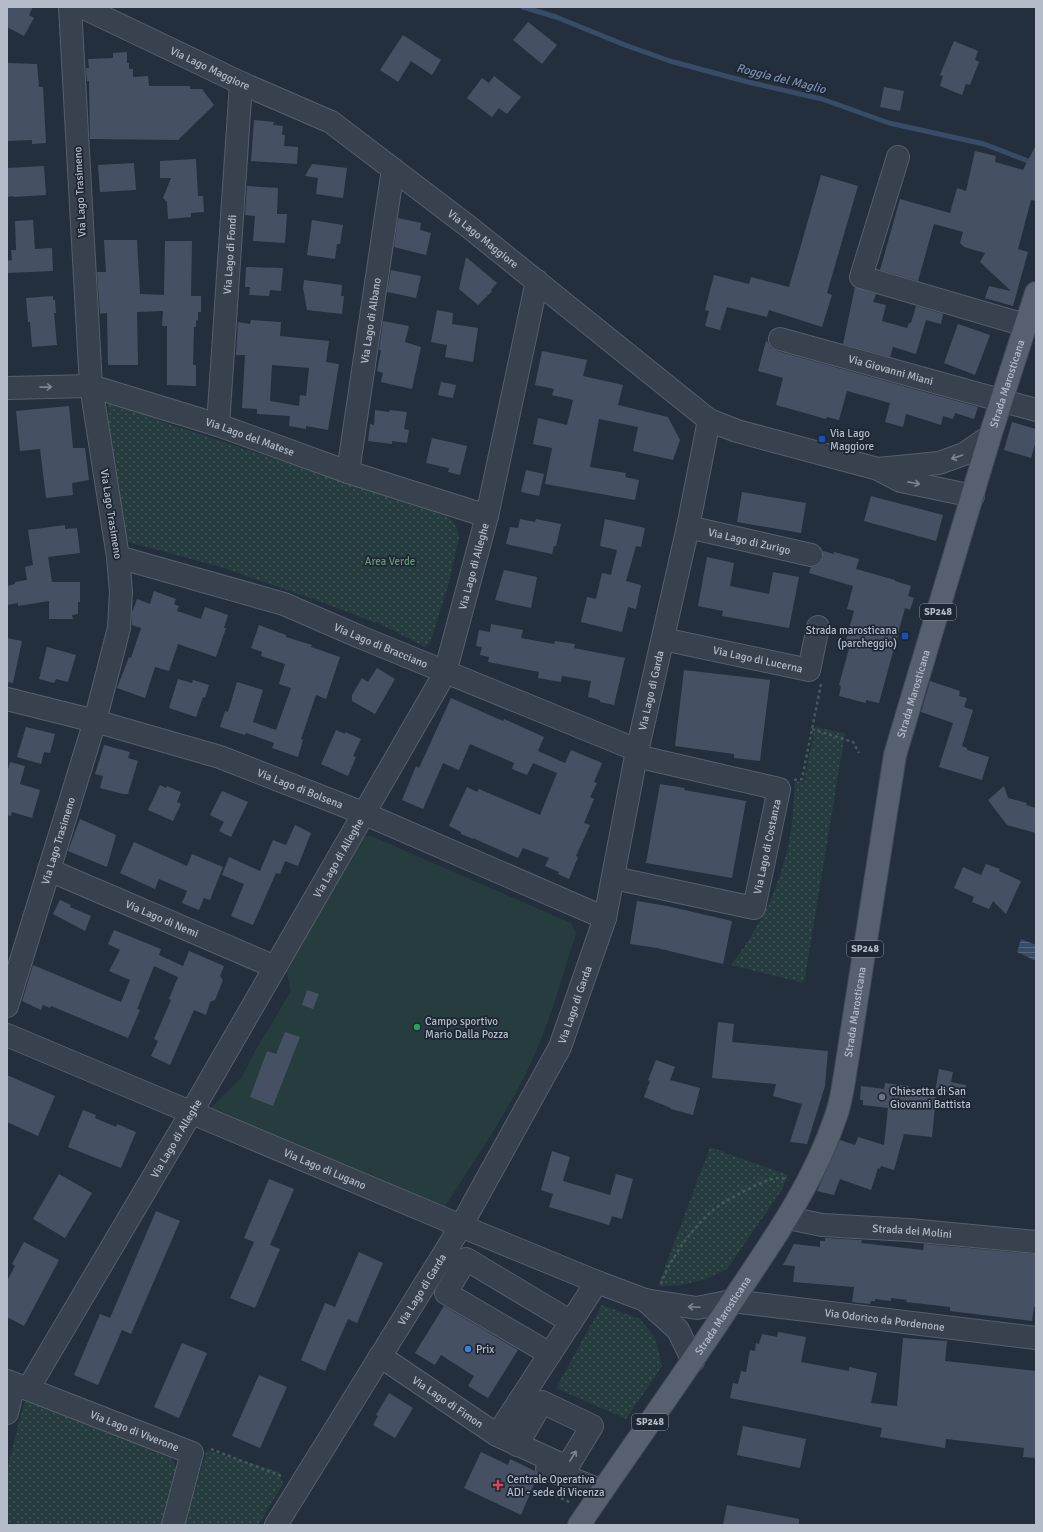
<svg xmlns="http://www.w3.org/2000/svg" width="1043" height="1532" viewBox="0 0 1043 1532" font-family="Signika,sans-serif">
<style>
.green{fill:url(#green-dots)}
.pitch{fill:#263c3f}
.water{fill:url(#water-rules)}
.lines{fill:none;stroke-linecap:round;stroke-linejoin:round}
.stream{stroke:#394c67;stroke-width:5}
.building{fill:#455162;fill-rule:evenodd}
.minor-casing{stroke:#565f6c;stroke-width:24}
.major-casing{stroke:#414a57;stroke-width:24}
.path{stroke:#44595c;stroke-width:2.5;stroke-dasharray:3 3;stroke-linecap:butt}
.minor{stroke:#38414e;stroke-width:22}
.major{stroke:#56606e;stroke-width:22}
.oneway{stroke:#7c8592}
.transit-dot{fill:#1a4fb4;stroke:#1d2633;stroke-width:1.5}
.leisure-dot{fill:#2e9e5b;stroke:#1d2633;stroke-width:1.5}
.worship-dot{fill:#6b7280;stroke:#1d2633;stroke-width:1.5}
.shop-dot{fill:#3f7fe0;stroke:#1d2633;stroke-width:1.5}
.health-dot{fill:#e0444e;stroke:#1d2633;stroke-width:1.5}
.labels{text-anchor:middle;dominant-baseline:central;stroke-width:3.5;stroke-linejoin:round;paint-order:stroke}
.shield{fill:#1d2633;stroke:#878f9c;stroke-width:1}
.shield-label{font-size:10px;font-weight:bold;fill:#b4bcc9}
.street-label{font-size:11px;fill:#b4bcc9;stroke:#1d2633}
.poi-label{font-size:11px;fill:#b4bcc9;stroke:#1d2633;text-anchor:start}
.park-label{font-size:11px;fill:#6b9a76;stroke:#1d2633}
.water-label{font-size:12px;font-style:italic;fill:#7c92b1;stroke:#1d2633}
</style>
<defs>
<pattern id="green-dots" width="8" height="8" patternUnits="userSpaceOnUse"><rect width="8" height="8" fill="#263c3f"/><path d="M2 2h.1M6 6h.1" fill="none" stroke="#435659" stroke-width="1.8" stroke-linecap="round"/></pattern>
<pattern id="water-rules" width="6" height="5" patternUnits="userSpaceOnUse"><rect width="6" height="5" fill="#394c67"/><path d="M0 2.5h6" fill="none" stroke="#53647b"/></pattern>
</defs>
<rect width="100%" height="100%" fill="#242f3e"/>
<path class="green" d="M108 401 175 426 426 508 440 513 452 520 457 528 459 537 449 582 430 643 425 647 382 625 313 599 224 568 129 542 120 538 111 501Z
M815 727 845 733 804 983 731 965C762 925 783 881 791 831 793 815 794 798 795 782L804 781Z
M710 1147 788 1175 781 1191 727 1269 706 1279 681 1285 658 1286Z
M602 1305 640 1319 655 1337 662 1366 626 1419 556 1388Z
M32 1398 172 1459 179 1473 166 1525H26L7 1522V1470L24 1403Z
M207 1450 279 1472 283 1484 258 1525H184Z"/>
<path class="pitch" d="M369 835 571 923 576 933C562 977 550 1023 530 1065 506 1115 474 1161 444 1208L208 1111 241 1078 254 1053 291 991 285 965 360 838Z"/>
<path class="water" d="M1021 939 1036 945V961L1017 952Z"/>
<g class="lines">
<path class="stream" d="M523 7 556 17 625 45 670 61 748 82 822 99 889 123 984 144 1036 164"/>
</g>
<path class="building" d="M7 7H33L29 15 34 18 24 36 7 27Z
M528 22 557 45 542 64 513 40Z
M403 35 441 60 432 75 411 61 398 82 380 70Z
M954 41 978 51 975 60 979 62 970 85 966 84 962 95 940 86 943 76 940 75Z
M127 52V63H129V69H133V77L148 76 149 86H190V89H202L214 105 178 140 90 139 89 81H87L86 68H89L88 59 113 58V53Z
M7 63 37 64 39 87H43L46 143 32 144V140L7 141Z
M494 76 521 97 507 114 499 108 492 117 467 98 482 78 489 83Z
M884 87 904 91 900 111 880 107Z
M254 120 274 122 273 125 283 126 282 135H285L284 146 298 147 297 164 251 161Z
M1036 145V201L1031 200 1018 249 1028 252 1013 306 985 298 989 286 1011 291 980 262 985 253 964 247 960 243 963 232 934 224 918 281 880 270 900 199 950 213 957 188 966 191 975 151 996 156 995 162 1023 170Z
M196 159 198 196H203L204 212 191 213V217L168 219 167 202 163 198 171 178H160V161Z
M134 163 136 190 100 192 98 165Z
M312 164 347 168 343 198 316 194 318 178 305 176Z
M44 166 46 195 13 197V196L7 197V168Z
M821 175 858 186 827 293 832 295 822 327 769 310 767 317 727 307 720 330 705 326 709 311 705 310 714 275 749 284 751 277 789 287Z
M247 186 278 188 277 214H287L285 243 253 241 255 216 245 215Z
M398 218 421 223 420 230 431 233 426 255 394 247Z
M33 220 35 249 52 248 53 271 7 273V261L12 260 11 250H16L15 221Z
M312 220 343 225 340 244H337L335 259 307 255Z
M104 240H137L140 294 164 295 165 241H192L191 296H201V312H198V321L196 320V327H194L193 365H196V386L167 385V326H162L163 311 137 312 138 365H108L107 313 100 314 97 272H106Z
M466 257 497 283 491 290 492 291 478 305 459 289Z
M246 267 283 268 281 291 270 290 269 296 249 295 250 287H245Z
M391 270 421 276 416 298 387 292Z
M304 280 342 285 341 296H344L342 314 307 310 303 288Z
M855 287 876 294 873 302 886 305 882 321 907 328 909 323H911L916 306 943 314 941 324 926 320 916 354 893 347 890 357 843 344Z
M53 296V300H55L56 313H54L57 345 32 347 30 322H28L26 298Z
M437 310 453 313 452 324 478 328 473 362 445 357 447 345 431 342Z
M251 320 281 322 280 336 329 341 326 362 339 364 328 430 306 426V429L289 426 290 416 257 414V409L242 408 245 355H236L238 322 250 324ZM272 365 309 368 306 396 300 395 299 406 270 401Z
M383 321 409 326 405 342 421 347 412 389 381 382 383 373 377 371 381 350H379Z
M958 324 990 335 975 375 944 363Z
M766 341 768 342 771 348 777 351 978 407 974 419 955 413 953 419 943 416 941 425 906 414 903 427 885 422 890 403 847 391 839 420 827 417 826 419 776 405 783 378 758 371Z
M542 351 587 360 583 376 623 385 618 405 668 417 680 440 673 460 633 451 638 427 599 419 590 467 626 473 625 477 639 480 635 500 545 484 552 448 533 444 538 418 567 425 573 400 552 395 554 389 535 385Z
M441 382 456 385 453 398 438 395Z
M69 406 73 448H85L89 480 72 483 73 495 46 498 40 449 20 451 16 411Z
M375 410 389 412 390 410 407 412 404 429 409 430 407 443 392 441V444L368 441 370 424 374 425Z
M1012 422 1036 429V441L1031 458 1004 450Z
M432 438 467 446 460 475 448 472 449 468 426 463Z
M526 470 544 474 539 496 521 492Z
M742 492 806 503 801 533 737 522Z
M871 496 943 515 936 541 864 521Z
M520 519 535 522 536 519 561 524 556 546H554L552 554 506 544 510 527 518 528Z
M605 519 645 528 641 547 636 546 626 581 641 585 636 609 628 607 622 632 581 622 587 597 596 599 602 573 611 575 617 550 600 546Z
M65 525V529L77 528 80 553 48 557 52 582H80V602H78V614L72 615 73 619H49V601L18 606V603L7 605V586L15 584V582L27 580 25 567 33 565 28 530Z
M823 551 834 554V552L859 559 856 569 895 580V581L911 586 908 596 914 598 910 610 905 608 879 703 866 700V703L839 696 841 686 839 685 850 645 845 644 854 611 847 609 853 586 809 573 811 567H815L820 563 823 557Z
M707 557 734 563 730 586 769 594 773 572 799 577 789 628 722 616 723 611 698 606Z
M504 570 537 577 531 608 495 600Z
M154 591 176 599 174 604 179 606 177 611 201 619 205 607 228 615 224 628H226L216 657 178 644 169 671 155 667 145 698 117 688 129 657 131 658 141 628 132 625V613L137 599 150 604Z
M491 624 523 630 521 638 554 644 555 641 575 644 574 648 625 658 614 705 600 702V700L588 697 591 681 562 676 561 682 538 678 539 672 488 662 489 657 480 655 482 647 476 646 479 630 490 632Z
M259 625 286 635V637L312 645 311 647 340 657 326 699 316 695 301 739 303 740 298 757 272 748 274 743 246 733 245 735 220 727 225 711 228 712 237 682 263 690 253 722 276 730 291 688 279 684 285 664 261 656 262 652 251 648Z
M7 638 22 641 13 683 7 682Z
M47 647 76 655 68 682 56 679 54 683 39 679Z
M377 668 395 679 375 714 352 701V695L362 678 368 682Z
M684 670 770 680 760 761 734 758V754L675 746Z
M178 679 192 683 193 680 209 685 205 698 203 697 196 717 169 708Z
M930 681 960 691 959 696 967 698 964 707 973 710 962 746 967 748V750L989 757 982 780 939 767 953 723 921 712Z
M451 698 503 721 504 719 544 737 538 751 565 763 571 750 602 763 594 782 597 783 590 797 594 799 584 823 590 825 576 856 578 857 569 879 558 874 559 872 545 866 549 858 523 848 518 858 473 838V839L461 834V832L449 826 467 787 477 792 479 789 540 815 557 773 533 763 527 775 512 769 514 763 470 744 459 770 443 763 423 809 402 800 416 766 419 768Z
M26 727 55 734 50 753 44 752 41 764 17 757Z
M336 730 345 734V732L361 739 353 756 356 757 348 776 321 764Z
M104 745 130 752 128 758 138 761 128 794H123L100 788 103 776 95 774Z
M10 762 25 766 20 784 40 790 32 818 12 812 11 816 7 815V773Z
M660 784 685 788 684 790 746 801 732 878 646 863Z
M160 785 166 788 167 786 181 792 177 802 181 804 173 821 148 810Z
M1004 786 1008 798 1027 803 1026 805 1036 808V833L1007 825 988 800Z
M222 791 248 802 231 837 219 831 224 822 210 815Z
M80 819 116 835 107 867 68 851Z
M295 825 311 833 298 866 285 861 280 874 276 873 253 925 231 916 244 884 222 875 229 857 260 871 273 840 286 845Z
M134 842 187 866 192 854 223 867 210 900 204 898 199 910 182 903 187 891 159 879 155 889 120 873Z
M986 864 1000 869 999 871 1021 881 1006 914 993 901 989 909 972 902 974 897 954 888 963 867 981 875Z
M60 900 71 905 70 907 91 916 85 931 53 914Z
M637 901 667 906 732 921 723 964 657 948 630 944Z
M114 930 161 949 159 955 183 966 189 951 224 966 220 976 223 980 215 1000 210 1002 206 1015 194 1010 170 1065 151 1056 158 1041 154 1039 171 1000 169 999 178 977 154 966 137 1009 140 1010 128 1038 51 1006 50 1008 43 1005 41 1010 22 1001 33 965 121 1002 130 980 109 971 120 950 108 944Z
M307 990 319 994 313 1009 302 1005Z
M718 1022 734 1024 732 1042 828 1051 825 1086 807 1144 790 1142 802 1104 773 1096 776 1084 712 1078Z
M285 1032 300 1037 273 1106 250 1097 267 1051 276 1054Z
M656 1060 675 1067 670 1080 700 1088 693 1115 671 1109V1108L644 1097 650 1081 648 1080Z
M939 1069 953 1072 951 1082 966 1085 964 1098 935 1092Z
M7 1075 55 1096 38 1136 7 1122Z
M885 1083 909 1086 908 1094 936 1097 932 1137 904 1134 894 1170 881 1166 880 1169 878 1168 871 1190 840 1179 834 1195 817 1191 840 1140 855 1145 858 1137 884 1145 888 1108 863 1105V1100H860L861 1086 884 1089Z
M83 1110 96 1115 95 1118 116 1127 117 1124 136 1132 121 1168 68 1147Z
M552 1151 570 1157 563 1181 610 1195 616 1174 633 1179 622 1219 612 1216 609 1225 549 1207 553 1194 541 1190Z
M59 1174 92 1193 65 1238 33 1219Z
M269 1179 294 1189 270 1245 280 1249 255 1308 230 1298 254 1242 244 1238Z
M156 1211 180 1221 131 1334 122 1330 98 1385 74 1375 100 1314 110 1318Z
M825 1238 862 1240 861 1243 923 1250 924 1244 1036 1254V1307H1034L1032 1321 950 1311V1307L906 1302 907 1300 891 1298V1301L875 1299V1301H871L870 1304 852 1302 854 1287 793 1282 795 1266 783 1265 794 1244 820 1247V1241H825Z
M24 1242 59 1260 24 1326 7 1317V1281L15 1266 12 1264Z
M359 1252 383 1263 357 1323 348 1319 325 1371 301 1360 325 1303 335 1307Z
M444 1306 518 1350 488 1398 468 1386 474 1376 441 1355 435 1365 415 1353Z
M778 1332 806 1337 801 1362 849 1371V1367L877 1373 871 1403 897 1406 903 1338 947 1341 945 1361 1036 1371V1458L1023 1457 1024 1448 946 1439 945 1448 880 1437 882 1428 730 1398 733 1383 738 1384 741 1371 746 1372 750 1350 755 1351 756 1343 759 1344 762 1334 777 1337Z
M182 1343 207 1353 179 1418 154 1407Z
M259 1375 287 1387 260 1448 232 1436Z
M389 1393 413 1408 395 1438 373 1425 378 1416 376 1415Z
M743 1426 806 1439 800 1468 737 1455Z
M481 1452 508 1465 510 1459 535 1471 537 1477 521 1515 464 1488Z
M727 1505 799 1519V1525H723Z"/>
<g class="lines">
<defs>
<g id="minor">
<path id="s1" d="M82 7 241 83 331 122 469 227 709 420 737 431 878 469 901 481 973 496"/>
<path d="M898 157 861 277 1025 325"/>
<path id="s2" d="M780 339 1036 410"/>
<path id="s3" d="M7 388 91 386 218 425 348 472 487 516"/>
<path id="s4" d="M218 425 241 83"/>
<path d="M878 469 939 463 964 454 990 436"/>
<path id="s5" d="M348 472 393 169"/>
<path id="s6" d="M688 527 811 555"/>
<path id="s7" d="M118 557 284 604 360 637 637 750"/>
<path id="s8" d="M663 639 809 670 818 627"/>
<path id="s9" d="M7 699 95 721 220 757 363 813 605 918"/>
<path id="s10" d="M49 870 275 967"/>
<path id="s11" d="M614 878 754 908 779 789 636 756"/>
<path id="s12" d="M7 1006 95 721 119 628 121 592 118 557 91 386 70 7"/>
<path id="s13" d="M7 1035 461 1226 597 1282 645 1300 697 1308 732 1301 1036 1338"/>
<path id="s14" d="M788 1218 822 1225 909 1230 1036 1242"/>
<path d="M645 1300 678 1330 693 1361"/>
<path d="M550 1354 446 1293 466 1259 571 1322"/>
<path id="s15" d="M380 1356 497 1435 567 1467 592 1426 542 1402 517 1445"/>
<path id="s16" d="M7 1381 192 1453 173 1525"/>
<path id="s17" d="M28 1389 191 1113 445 673 487 516 537 281"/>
<path d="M7 1413 14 1384"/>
<path d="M497 1435 597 1282"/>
<path d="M547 1469 602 1491"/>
<path id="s18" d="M276 1525 461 1226 560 1047 605 918 636 756 688 527 709 420"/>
</g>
<g id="major">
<path id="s19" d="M579 1525C629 1451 682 1378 731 1303 771 1243 813 1185 836 1116 840 1105 842 1093 844 1081L895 755 990 436 1036 293"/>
</g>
</defs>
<use href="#minor" class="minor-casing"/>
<use href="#major" class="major-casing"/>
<path class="path" d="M812 729 853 742 859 753
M794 780 802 779 821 684
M661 1284C670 1257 699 1218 723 1203 734 1196 745 1191 756 1185 767 1181 777 1175 788 1180
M211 1449 284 1477
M545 1490 571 1503"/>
<use href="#minor" class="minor"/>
<use href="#major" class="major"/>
</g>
<defs><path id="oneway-shaft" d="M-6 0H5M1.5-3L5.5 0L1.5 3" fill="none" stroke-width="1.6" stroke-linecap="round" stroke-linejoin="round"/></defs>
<g class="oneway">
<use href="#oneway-shaft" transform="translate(46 387) rotate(-1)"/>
<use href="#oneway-shaft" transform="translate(957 457) rotate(161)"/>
<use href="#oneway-shaft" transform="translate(914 483) rotate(11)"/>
<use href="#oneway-shaft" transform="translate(694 1307) rotate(-177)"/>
<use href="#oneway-shaft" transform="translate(573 1456) rotate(-58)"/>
</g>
<g class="transit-dot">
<rect x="818" y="435" width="8" height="8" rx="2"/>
<rect x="901" y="632" width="8" height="8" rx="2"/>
</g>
<circle class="leisure-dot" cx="417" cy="1027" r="4"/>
<circle class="worship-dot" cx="882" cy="1097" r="4"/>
<circle class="shop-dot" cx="468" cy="1349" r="4"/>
<path class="health-dot" d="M496 1479h4v4h4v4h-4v4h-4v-4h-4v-4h4z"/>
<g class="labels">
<g class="shield">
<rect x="920" y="604" width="36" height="16" rx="3"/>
<rect x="847" y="941" width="36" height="16" rx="3"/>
<rect x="632" y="1414" width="36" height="16" rx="3"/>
</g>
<g class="shield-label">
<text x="938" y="612">SP248</text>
<text x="865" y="949">SP248</text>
<text x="650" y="1422">SP248</text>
</g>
<g class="street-label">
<text stroke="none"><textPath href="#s1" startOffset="142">Via Lago Maggiore</textPath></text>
<text transform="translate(80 192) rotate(-93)">Via Lago Trasimeno</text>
<text stroke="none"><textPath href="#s1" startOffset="466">Via Lago Maggiore</textPath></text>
<text stroke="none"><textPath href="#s4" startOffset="171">Via Lago di Fondi</textPath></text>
<text stroke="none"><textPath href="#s5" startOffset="153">Via Lago di Albano</textPath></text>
<text stroke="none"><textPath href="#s2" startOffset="115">Via Giovanni Miani</textPath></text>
<text stroke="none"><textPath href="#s19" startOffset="1238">Strada Marosticana</textPath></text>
<text stroke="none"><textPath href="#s3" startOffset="251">Via Lago del Matese</textPath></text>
<text transform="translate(111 514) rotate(81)">Via Lago Trasimeno</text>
<text stroke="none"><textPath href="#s6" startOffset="63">Via Lago di Zurigo</textPath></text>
<text stroke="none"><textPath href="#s17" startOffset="939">Via Lago di Alleghe</textPath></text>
<text stroke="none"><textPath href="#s7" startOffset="278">Via Lago di Bracciano</textPath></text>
<text stroke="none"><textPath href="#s8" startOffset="97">Via Lago di Lucerna</textPath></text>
<text stroke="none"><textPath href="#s18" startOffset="925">Via Lago di Garda</textPath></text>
<text stroke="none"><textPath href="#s19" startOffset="914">Strada Marosticana</textPath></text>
<text stroke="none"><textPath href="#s9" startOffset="307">Via Lago di Bolsena</textPath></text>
<text stroke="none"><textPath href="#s12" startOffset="173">Via Lago Trasimeno</textPath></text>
<text stroke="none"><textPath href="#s11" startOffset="206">Via Lago di Costanza</textPath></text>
<text stroke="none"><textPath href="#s17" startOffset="615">Via Lago di Alleghe</textPath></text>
<text stroke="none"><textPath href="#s10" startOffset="123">Via Lago di Nemi</textPath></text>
<text stroke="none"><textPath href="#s18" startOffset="601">Via Lago di Garda</textPath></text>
<text stroke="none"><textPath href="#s19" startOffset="590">Strada Marosticana</textPath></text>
<text stroke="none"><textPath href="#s17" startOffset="291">Via Lago di Alleghe</textPath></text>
<text stroke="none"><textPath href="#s13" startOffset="345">Via Lago di Lugano</textPath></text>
<text stroke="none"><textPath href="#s14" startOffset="125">Strada dei Molini</textPath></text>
<text stroke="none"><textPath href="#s18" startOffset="277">Via Lago di Garda</textPath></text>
<text stroke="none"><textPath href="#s19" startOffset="254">Strada Marosticana</textPath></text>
<text stroke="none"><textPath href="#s13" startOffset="933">Via Odorico da Pordenone</textPath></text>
<text stroke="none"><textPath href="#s15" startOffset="82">Via Lago di Fimon</textPath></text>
<text stroke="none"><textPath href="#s16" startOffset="137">Via Lago di Viverone</textPath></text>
</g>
<g class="poi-label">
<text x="830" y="433">Via Lago<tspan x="830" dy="13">Maggiore</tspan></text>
<text x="897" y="630" text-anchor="end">Strada marosticana<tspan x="897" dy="13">(parcheggio)</tspan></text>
<text x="425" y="1021">Campo sportivo<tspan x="425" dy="13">Mario Dalla Pozza</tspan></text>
<text x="890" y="1091">Chiesetta di San<tspan x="890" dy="13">Giovanni Battista</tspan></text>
<text x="476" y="1349">Prix</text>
<text x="507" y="1479">Centrale Operativa<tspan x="507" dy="13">ADI - sede di Vicenza</tspan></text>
</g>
<g class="park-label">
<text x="390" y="561">Area Verde</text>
</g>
<g class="water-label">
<text transform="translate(781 79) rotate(14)">Roggia del Maglio</text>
</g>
</g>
<rect width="1043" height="1532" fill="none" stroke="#b4bcc9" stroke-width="16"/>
</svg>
